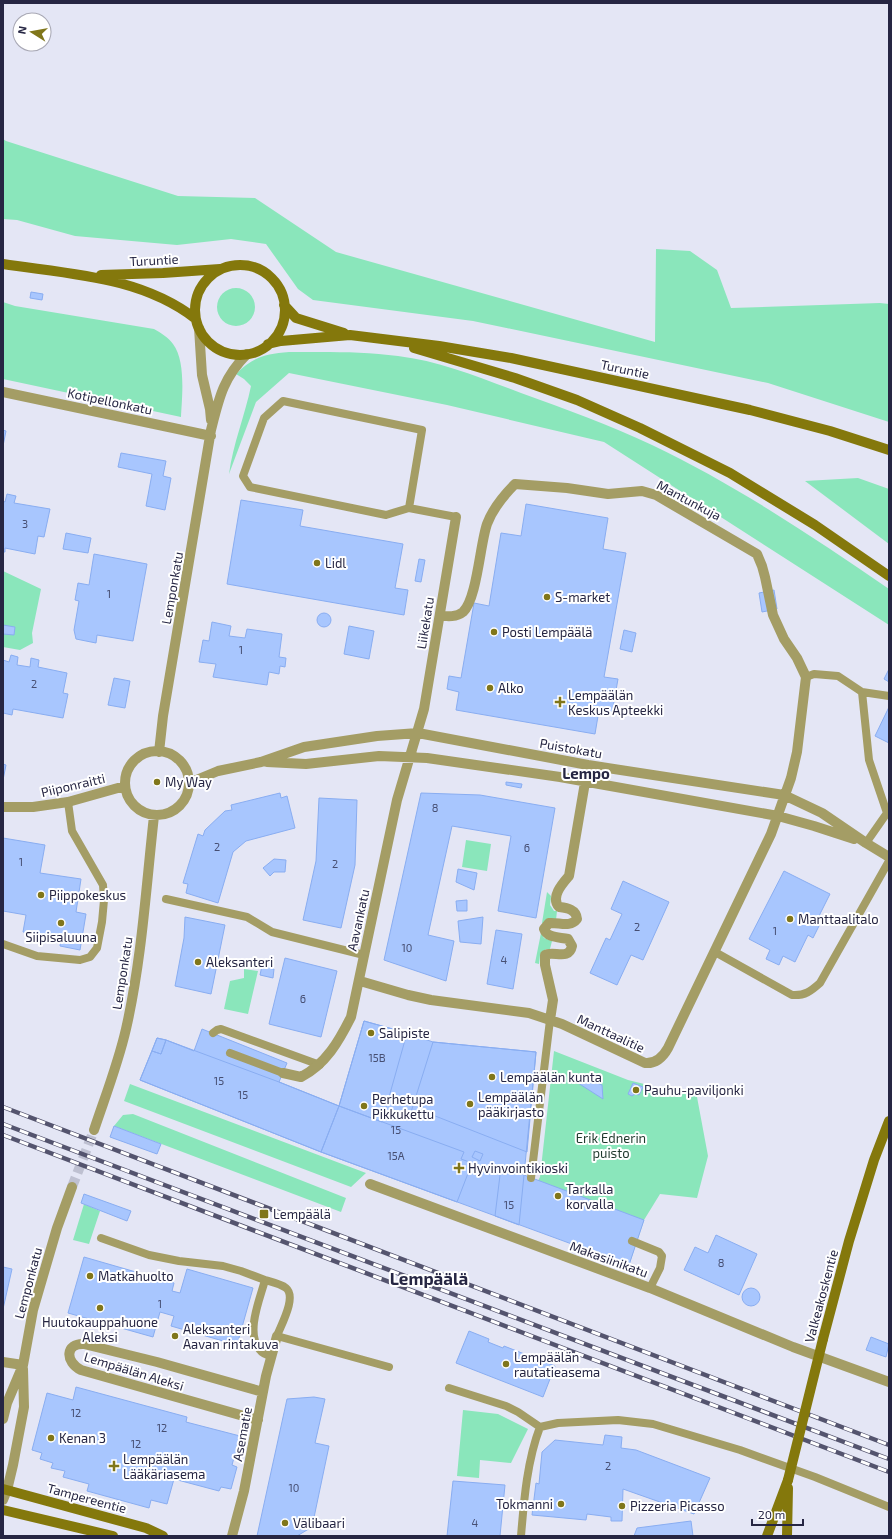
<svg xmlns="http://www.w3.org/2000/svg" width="892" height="1539" viewBox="0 0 892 1539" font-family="'Exo 2',sans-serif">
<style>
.green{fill:#8ae6bb}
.building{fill:#a8c6fe;stroke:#89adf1}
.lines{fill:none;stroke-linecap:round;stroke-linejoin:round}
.street-tunnel{stroke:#bec0d1;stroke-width:10;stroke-dasharray:10 5;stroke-linecap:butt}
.lane{stroke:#a49d65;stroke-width:8}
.street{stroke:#a49d65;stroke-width:10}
.secondary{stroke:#84780c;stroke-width:10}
.rail-casing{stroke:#54546e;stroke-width:4.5}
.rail{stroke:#fff;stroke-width:3;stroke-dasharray:9;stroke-linecap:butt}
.secondary-bridge{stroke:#84780c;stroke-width:10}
.poi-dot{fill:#80761a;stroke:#fff;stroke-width:1.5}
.labels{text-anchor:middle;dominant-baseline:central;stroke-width:4;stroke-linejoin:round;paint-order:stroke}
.number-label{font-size:11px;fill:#464e72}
.street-label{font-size:13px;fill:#262643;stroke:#fff}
.poi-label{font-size:13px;fill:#262643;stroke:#fff;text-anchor:start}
.park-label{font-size:13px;fill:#1e392c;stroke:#fff}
.quarter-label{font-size:15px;font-weight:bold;fill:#262643;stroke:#fff}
.district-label{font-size:17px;font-weight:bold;fill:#262643;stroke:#fff}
</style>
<rect width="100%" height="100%" fill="#e4e6f5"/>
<path class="green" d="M3 139 6 141 178 196 255 198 336 252 655 342 656 249 690 251 717 270 731 308 880 303 889 304V422L768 383 473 321 313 300 298 289 266 244 231 239 177 245 75 236 17 220 3 219Z
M217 307a19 19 0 1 1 38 0a19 19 0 1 1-38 0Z
M3 302 15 306 154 329C161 333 168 337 173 344 186 361 182 397 181 417L3 379Z
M289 352C325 352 362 351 398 356 440 361 481 378 521 393 565 409 610 425 652 445 736 485 813 537 889 589V625L604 442 447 405 289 373 256 402 229 474C233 444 245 415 251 386L244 379 236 374C253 357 265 354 289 352Z
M858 478 889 489V544L805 481Z
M3 571 41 589 32 633 33 643 20 650 3 647Z
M466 840 491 844 487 871 462 867Z
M547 892 551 896 550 905 554 911H557L556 920 543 923H542Z
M541 933 544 938 552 941 550 949H546L540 955 539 964 535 963Z
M244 969 258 971 248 1014 224 1009 230 981 244 978Z
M554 1051 628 1080 697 1097 708 1156 697 1198 660 1194 644 1220 629 1265 599 1254 523 1210 540 1177Z
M130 1084 366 1173 351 1187 124 1101Z
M133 1114 346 1198 341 1212 114 1126 123 1115Z
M84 1204 100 1211 89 1244 73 1240Z
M463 1410 498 1414 528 1429 511 1463 480 1460 479 1478 457 1476Z"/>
<path class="building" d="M31 292 43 294 42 300 30 298Z
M3 430 6 431 3 446Z
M121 453 166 461 163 476 171 478 165 510 146 506 152 474 118 467Z
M7 494 16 496 14 503 50 509 44 537 38 536 35 554 5 548V552H3V501L5 502Z
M241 500 303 510 300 526 403 544 395 588 408 590 404 615 227 584Z
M526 504 608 518 603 549 626 553 604 677 618 679 612 713 599 710 595 734 456 710 459 692 447 689 449 676 461 678 474 603 489 606 501 533 521 536Z
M66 533 91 538 88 553 63 549Z
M94 554 147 564 133 641 97 635 96 643 76 639 74 630 79 601 75 600 78 583 89 585Z
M419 559 425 560 421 582 415 581Z
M774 590 777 609 762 612 759 593Z
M317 620a7 7 0 1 1 14 0a7 7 0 1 1-14 0Z
M212 622 231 626 229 636 245 638 247 629 282 634 279 657 286 658 285 667 280 666 279 674 269 672 267 685 213 677 216 664 199 662 203 640 209 641Z
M3 625 15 627 14 635 3 634Z
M349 626 374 631 369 659 344 654Z
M624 630 636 633 632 652 620 649Z
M11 655 18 657 17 665 30 667 31 658 39 660 38 667 67 673 63 693 68 694 63 718 13 709 12 715 3 713V660L9 662Z
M889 669V682L884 679Z
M114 678 130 681 125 708 108 705Z
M889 707V743L875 736Z
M3 764 6 765 3 780Z
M506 782 522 784 521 788 506 785Z
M280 793 281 798 287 796 295 828 246 841 233 852 218 903 186 893 188 884 183 883 198 834 203 836 205 830 225 811 232 810 231 805Z
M421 793 480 795 555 808 536 918 498 911 511 836 452 826 428 935 454 941 446 981 384 960Z
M319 798 357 800 355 865 341 928 303 920 316 861Z
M3 838 45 845 40 873 81 879 76 912 86 914 80 950 60 946 61 938 23 932 26 915 3 911Z
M274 859 286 860 285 872H274L270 876 263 868Z
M458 869 477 873 474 890 456 882Z
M784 871 830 894 818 918 822 920 813 938 808 935 795 962 783 956 779 965 766 959 770 950 749 939Z
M623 881 669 902 643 960 631 955 617 985 590 973 606 938 610 940 622 914 611 909Z
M467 900V911H457L456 901Z
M185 917 225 925 211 994 175 986 184 938Z
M483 917 481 944 460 942 458 921Z
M496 930 522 934 513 989 487 984Z
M285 958 337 971 321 1037 269 1024Z
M263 961 270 962 269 968 274 969 273 978 260 975Z
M364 1021 407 1033 382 1122 339 1106Z
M364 1021 407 1033 433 1042 536 1052 524 1175 644 1220 629 1265 321 1152 140 1080 157 1038 166 1040 279 1082 339 1106Z
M202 1029 287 1063 279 1082 339 1106 321 1152 140 1080 152 1051 161 1054 166 1040 194 1051Z
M157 1038 166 1040 161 1054 152 1051Z
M433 1042 536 1052 527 1152 425 1112H411Z
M590 1080 602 1085 603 1099 578 1083Z
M633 1083 643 1087 639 1095 635 1094 632 1096 628 1094Z
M339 1106 464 1152 461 1159 472 1163 457 1202 321 1152Z
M114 1126 161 1144 157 1154 110 1137Z
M475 1151 483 1154 480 1161 472 1157Z
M501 1167 524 1175 519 1225 495 1216Z
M84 1194 131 1211 127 1221 81 1203Z
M716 1235 757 1254 739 1295 684 1270 695 1247 708 1253Z
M84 1257 174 1283 172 1291 180 1293 187 1269 253 1288 237 1345 171 1326 174 1316 160 1312 153 1337 68 1313Z
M3 1267 12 1269 3 1309Z
M742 1297a9 9 0 1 1 18 0a9 9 0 1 1-18 0Z
M469 1331 489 1339 488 1342 503 1348 504 1346 555 1366 543 1397 456 1363Z
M871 1337 889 1344 886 1357 866 1350Z
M76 1387 187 1417 186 1422 240 1436 232 1465 237 1467 231 1489 221 1487 219 1491 174 1479 167 1504 151 1500 149 1508 87 1491 89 1484 63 1477 65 1471 51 1468 53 1463 40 1459 42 1453 32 1450 47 1393 73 1400Z
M314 1397 325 1399 315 1443 329 1446 312 1527 297 1536H257L287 1399Z
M605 1435 622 1437 621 1448 636 1450 710 1478 694 1514 623 1489 622 1521H611V1517L587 1514 586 1520 532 1515 536 1483 539 1484 542 1452 555 1440 603 1445Z
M453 1481 505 1485 500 1536H447Z
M691 1521 693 1536H634L637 1528Z"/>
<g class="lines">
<path class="street-tunnel" d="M72 1187 94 1130"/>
<path class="lane" d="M409 508 422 430 283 401 264 418 243 476 250 487 386 515 409 508 456 517
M806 677 814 674 838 676 862 692 869 760 887 813 866 843
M862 692 889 696
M166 899 247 917 272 932 364 955
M3 944 37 956 80 960 90 957 97 948 102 922 104 900 103 885 72 831 68 802
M715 952 792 995C805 996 811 991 820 983L889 861
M213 1033 217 1030 221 1029 320 1065
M230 1053 283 1073
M531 1178 550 1020
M101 1238 149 1255 179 1261 223 1266 241 1271 265 1280
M632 1241 659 1252 662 1256 660 1268 650 1288
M271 1356C267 1355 262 1353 260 1350 245 1333 260 1299 265 1280 272 1282 281 1284 286 1288 297 1297 281 1325 277 1336L389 1367
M449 1388 506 1406 518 1412 540 1427 558 1423 618 1420 653 1424 740 1450 815 1477 889 1507
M521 1536C524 1500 527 1461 540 1427"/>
<path class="street" d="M199 328 202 375 210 409 211 420
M3 392 211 436
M125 783a32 32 0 1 1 64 0a32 32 0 1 1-64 0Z
M159 752 163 716 211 430C219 398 223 378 247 354
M267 762 306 764 379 756 427 758 560 777 778 816 814 826 854 839
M189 783 218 771 261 762 304 747 377 736 418 733 588 765 784 795 822 813 866 843 889 857
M3 807H33L68 802 125 786
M360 981 408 995 431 1000 529 1013 562 1024 645 1063C656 1064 663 1057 668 1048L771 834 791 778 797 752 806 677 797 658 784 639 773 615 765 577 762 566 757 554 656 495 642 491 608 494 567 488 515 484C503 496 493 508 487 524 480 544 477 599 463 612 457 617 447 617 440 615
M550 1020 553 1000 545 965V955C553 950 569 961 572 946L568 939C559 937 547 938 544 929L549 923C559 922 570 928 577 919 576 909 567 908 559 907 550 897 563 883 569 876L588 765
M283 1073 301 1077C326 1064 339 1041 351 1017L397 800 424 709 456 517
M94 1130C105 1097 118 1064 126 1029 142 959 146 887 154 816
M370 1184 650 1288 793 1347 889 1382
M3 1362 23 1365
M3 1419 7 1403 23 1365 33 1310 57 1228 72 1187
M258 1420 81 1370C65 1362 65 1343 84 1344L157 1362 263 1392
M3 1500 7 1490 13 1465 24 1407 23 1369
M232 1536 244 1491 266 1376 277 1336"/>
<path class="secondary" d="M3 264C68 274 141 276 196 319
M195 310a45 45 0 1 1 90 0a45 45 0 1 1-90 0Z
M101 275 163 273 220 269
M284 305 296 318 344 333
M268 344 281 341 350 335 439 346 511 358 750 410 830 431 889 450
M414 348 515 378 577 400 640 428 730 473 815 525 889 576
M823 1339 849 1241 874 1160 889 1121
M3 1489 146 1528 163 1536
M3 1510 113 1536
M767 1536 788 1480
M787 1536 788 1488"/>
<defs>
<path id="rail" d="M3 1107 889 1445
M3 1124 889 1459
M3 1135 889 1472"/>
</defs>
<use href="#rail" class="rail-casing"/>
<use href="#rail" class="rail"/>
<path class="secondary-bridge" d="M788 1480 823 1339"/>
</g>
<g class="poi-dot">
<circle cx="317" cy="563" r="4"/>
<circle cx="547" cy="597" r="4"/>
<circle cx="494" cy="632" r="4"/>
<circle cx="490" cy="688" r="4"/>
<path d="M558 696h4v4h4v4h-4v4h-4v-4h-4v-4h4z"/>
<circle cx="157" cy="782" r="4"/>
<circle cx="41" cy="895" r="4"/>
<circle cx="790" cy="919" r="4"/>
<circle cx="61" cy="923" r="4"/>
<circle cx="198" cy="962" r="4"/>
<circle cx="371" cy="1033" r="4"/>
<circle cx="492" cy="1077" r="4"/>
<circle cx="636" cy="1090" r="4"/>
<circle cx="470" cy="1104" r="4"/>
<circle cx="364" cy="1106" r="4"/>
<path d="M457 1162h4v4h4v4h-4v4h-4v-4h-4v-4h4z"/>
<circle cx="558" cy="1196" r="4"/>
<rect x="259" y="1209" width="10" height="10" rx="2"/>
<circle cx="90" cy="1276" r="4"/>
<circle cx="100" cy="1308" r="4"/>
<circle cx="175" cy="1336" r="4"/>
<circle cx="506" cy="1364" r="4"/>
<circle cx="51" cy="1438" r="4"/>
<path d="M112 1460h4v4h4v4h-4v4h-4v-4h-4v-4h4z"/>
<circle cx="561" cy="1504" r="4"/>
<circle cx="622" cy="1506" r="4"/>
<circle cx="285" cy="1523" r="4"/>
</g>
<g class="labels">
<g class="number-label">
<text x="25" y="523">3</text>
<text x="109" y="593">1</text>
<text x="241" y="649">1</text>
<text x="34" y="683">2</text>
<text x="435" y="807">8</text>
<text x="217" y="846">2</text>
<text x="527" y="847">6</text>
<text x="21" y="861">1</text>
<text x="335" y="863">2</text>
<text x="637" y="926">2</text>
<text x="775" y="930">1</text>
<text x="407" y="947">10</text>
<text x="504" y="959">4</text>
<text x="303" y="998">6</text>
<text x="377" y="1057">15B</text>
<text x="219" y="1080">15</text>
<text x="243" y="1094">15</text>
<text x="396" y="1129">15</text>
<text x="396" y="1155">15A</text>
<text x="509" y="1204">15</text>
<text x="721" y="1262">8</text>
<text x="160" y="1303">1</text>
<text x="76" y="1412">12</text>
<text x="162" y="1427">12</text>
<text x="136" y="1443">12</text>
<text x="608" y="1465">2</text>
<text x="294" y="1487">10</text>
<text x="475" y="1522">4</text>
</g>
<g class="street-label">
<text transform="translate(154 260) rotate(-3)">Turuntie</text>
<text transform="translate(625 369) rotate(12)">Turuntie</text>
<text transform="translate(110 401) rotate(12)">Kotipellonkatu</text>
<text transform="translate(689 500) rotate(28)">Mantunkuja</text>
<text transform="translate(172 588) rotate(-80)">Lemponkatu</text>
<text transform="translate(425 623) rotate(-81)">Liikekatu</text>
<text transform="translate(571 748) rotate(10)">Puistokatu</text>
<text transform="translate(73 785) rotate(-13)">Piiponraitti</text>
<text transform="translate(358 920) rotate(-78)">Aavankatu</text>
<text transform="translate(122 973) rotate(-81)">Lemponkatu</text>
<text transform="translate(611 1033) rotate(25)">Manttaalitie</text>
<text transform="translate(609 1259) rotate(20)">Makasiinikatu</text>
<text transform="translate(28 1283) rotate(-75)">Lemponkatu</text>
<text transform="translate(821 1296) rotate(-75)">Valkeakoskentie</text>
<text transform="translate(134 1371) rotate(17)">Lempäälän Aleksi</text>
<text transform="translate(242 1434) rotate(-79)">Asematie</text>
<text transform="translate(87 1498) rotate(15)">Tampereentie</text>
</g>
<g class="poi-label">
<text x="325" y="563">Lidl</text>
<text x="555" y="597">S-market</text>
<text x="502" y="632">Posti Lempäälä</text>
<text x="498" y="688">Alko</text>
<text x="568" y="695">Lempäälän<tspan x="568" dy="15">Keskus Apteekki</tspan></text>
<text x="165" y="782">My Way</text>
<text x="49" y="895">Piippokeskus</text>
<text x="798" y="919">Manttaalitalo</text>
<text x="61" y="937" text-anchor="middle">Siipisaluuna</text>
<text x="206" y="962">Aleksanteri</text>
<text x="379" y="1033">Salipiste</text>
<text x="500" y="1077">Lempäälän kunta</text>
<text x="644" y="1090">Pauhu-paviljonki</text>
<text x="478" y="1097">Lempäälän<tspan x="478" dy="15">pääkirjasto</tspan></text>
<text x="372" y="1099">Perhetupa<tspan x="372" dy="15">Pikkukettu</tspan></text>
<text x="468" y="1168">Hyvinvointikioski</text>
<text x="566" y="1189">Tarkalla<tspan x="566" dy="15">korvalla</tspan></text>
<text x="273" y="1214">Lempäälä</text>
<text x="98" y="1276">Matkahuolto</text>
<text x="100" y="1322" text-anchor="middle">Huutokauppahuone<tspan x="100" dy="15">Aleksi</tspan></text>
<text x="183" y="1329">Aleksanteri<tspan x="183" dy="15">Aavan rintakuva</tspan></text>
<text x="514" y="1357">Lempäälän<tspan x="514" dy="15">rautatieasema</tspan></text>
<text x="59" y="1438">Kenan 3</text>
<text x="123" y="1459">Lempäälän<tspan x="123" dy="15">Lääkäriasema</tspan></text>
<text x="553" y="1504" text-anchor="end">Tokmanni</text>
<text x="630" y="1506">Pizzeria Picasso</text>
<text x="293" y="1523">Välibaari</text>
</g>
<g class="park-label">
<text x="611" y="1138">Erik Ednerin<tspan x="611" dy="15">puisto</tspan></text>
</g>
<g class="quarter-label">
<text x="586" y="773">Lempo</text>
</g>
<g class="district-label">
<text x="429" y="1278">Lempäälä</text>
</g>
</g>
<rect width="892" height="1539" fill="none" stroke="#262643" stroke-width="8"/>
<g transform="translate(32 32) rotate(281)"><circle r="19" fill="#ffffff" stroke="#a8a8b4"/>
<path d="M0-3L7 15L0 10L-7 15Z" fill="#80761a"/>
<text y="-6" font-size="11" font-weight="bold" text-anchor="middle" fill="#262643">N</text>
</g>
<path d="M752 1519v6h51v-6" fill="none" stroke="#262643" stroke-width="2"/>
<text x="758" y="1519" font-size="12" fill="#262643" stroke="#ffffff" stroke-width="3" paint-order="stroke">20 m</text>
</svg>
